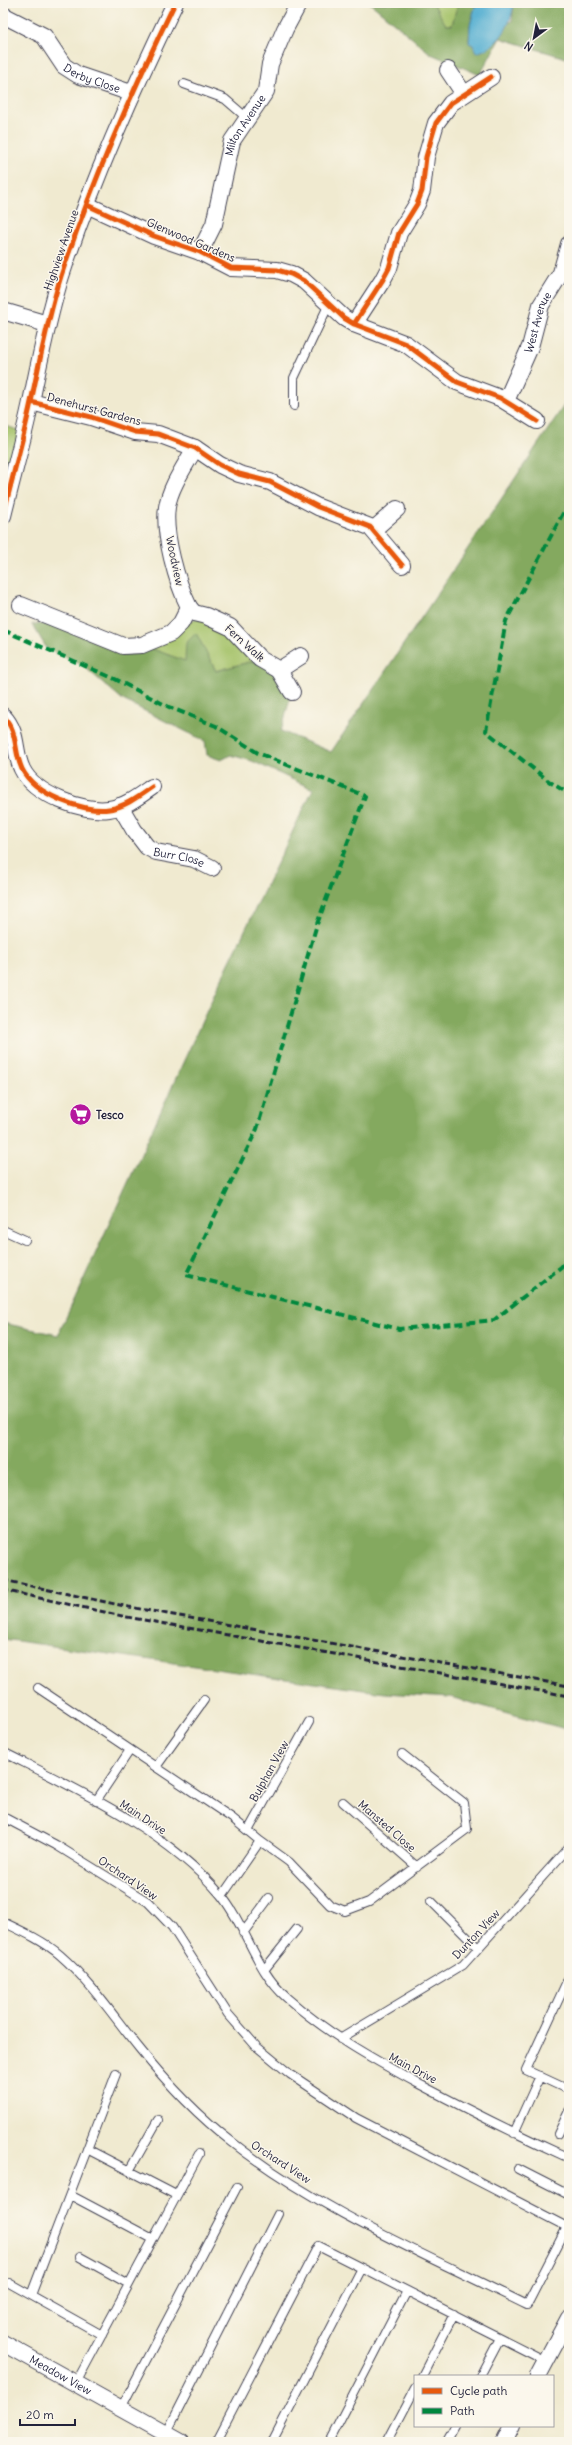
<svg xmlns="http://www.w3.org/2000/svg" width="572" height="2445" viewBox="0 0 572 2445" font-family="Delius,sans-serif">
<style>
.green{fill:#a6c36a;stroke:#647252}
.forest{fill:#84a95e;stroke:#53664c}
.water{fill:#54afd1;stroke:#3b6886}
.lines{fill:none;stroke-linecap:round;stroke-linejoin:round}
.service-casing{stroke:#414051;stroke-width:10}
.minor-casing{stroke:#414051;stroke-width:18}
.service{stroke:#fff;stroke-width:8}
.minor{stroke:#fff;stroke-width:16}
.rail{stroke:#22223b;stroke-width:3;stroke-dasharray:6 3;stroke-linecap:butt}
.quiet{stroke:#00873e;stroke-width:4;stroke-dasharray:8 4;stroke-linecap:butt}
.cycleway-casing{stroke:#fbf7ec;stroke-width:8}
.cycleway{stroke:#e8590c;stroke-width:5}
.labels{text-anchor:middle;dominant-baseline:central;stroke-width:3;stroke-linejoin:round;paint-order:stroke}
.street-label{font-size:11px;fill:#22223b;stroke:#fbf7ec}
.poi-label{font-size:11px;font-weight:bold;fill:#22223b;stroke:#fbf7ec;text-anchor:start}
</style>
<rect width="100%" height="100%" fill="#fbf7ec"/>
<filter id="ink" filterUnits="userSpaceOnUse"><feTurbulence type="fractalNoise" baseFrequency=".025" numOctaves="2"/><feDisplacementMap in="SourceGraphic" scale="8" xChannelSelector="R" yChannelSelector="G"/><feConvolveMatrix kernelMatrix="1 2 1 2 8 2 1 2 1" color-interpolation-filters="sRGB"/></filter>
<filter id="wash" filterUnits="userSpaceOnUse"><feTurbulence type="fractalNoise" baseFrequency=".012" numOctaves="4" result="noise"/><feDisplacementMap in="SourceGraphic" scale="16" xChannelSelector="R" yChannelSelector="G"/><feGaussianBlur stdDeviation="0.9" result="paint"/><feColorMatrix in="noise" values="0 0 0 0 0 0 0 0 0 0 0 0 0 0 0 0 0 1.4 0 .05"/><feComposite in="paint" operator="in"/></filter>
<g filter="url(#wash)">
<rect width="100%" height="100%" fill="#f0ead0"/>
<path class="green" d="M433 3H458L452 25H445Z
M3 425 24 432 3 516Z
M206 616 260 659 216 671 196 634 185 662 142 645 181 623Z"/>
<path class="forest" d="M370 3H433L446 25H452L458 3H476L470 25 469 42 512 21 514 3H569V59L500 38 480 75 431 54Z
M569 398V1730L450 1697 385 1693 3 1639V1323L58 1335 220 982 313 789 252 761 231 755 221 760 207 755 205 741 123 700 81 664 47 649 32 624 70 625 142 645 185 661 186 643 196 633 216 671 260 659 292 692 281 731 331 752Z"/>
<path class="water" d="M476 3H514C511 26 499 47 476 53L473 45 469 43 470 25Z"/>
</g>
<g filter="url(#ink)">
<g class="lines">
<defs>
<path id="service" d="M184 84 225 99 247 118
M294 406V378L329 304
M3 1230 25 1240
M38 1688 232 1818 260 1841
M3 1752C76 1789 166 1830 220 1894 246 1925 255 1970 287 1998 328 2034 371 2058 419 2084 468 2110 518 2135 569 2158
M156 1767 204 1700
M96 1801 130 1750
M343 1802 417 1867
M3 1817 56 1845 148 1902 172 1927 228 2014 256 2046 290 2074 356 2118 567 2227 569 2223
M248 1831 309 1722
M222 1896 260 1841 289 1862 330 1905 345 1911 369 1902 467 1829 464 1803 402 1754
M431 1901 478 1948
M3 1922C22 1931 44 1941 60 1955 91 1982 113 2016 139 2048 167 2083 197 2115 232 2142 318 2210 429 2256 527 2305L567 2227
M243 1933 269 1898
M264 1970 297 1929
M569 1977 526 2070 569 2090
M340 2039 463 1965 569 1847
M514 2133 540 2076
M558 2134 569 2111
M87 2149 176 2195
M518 2169 569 2195
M129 2171 158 2120
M70 2195 153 2239
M80 2257 129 2284
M9 2283 102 2335
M31 2295 116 2074
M422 2376 454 2314
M480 2376 500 2338
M76 2383 199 2154
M121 2408 237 2187
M166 2434 278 2214
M216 2442 318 2246 546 2361
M272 2442 362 2268
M329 2442 407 2291
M387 2442 415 2389
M446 2442 455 2426"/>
<g id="minor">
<path id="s1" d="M3 15 44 36 64 66 78 75 131 93"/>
<path d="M448 70 464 94"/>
<path d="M87 205 154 236 200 252 231 268 277 270 291 274 304 281 344 318 354 324 406 344 457 382 500 398 537 421"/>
<path id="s2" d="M200 252 214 224 232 141 266 91 270 64 285 29 299 3"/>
<path d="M3 311 47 324"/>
<path d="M354 324 382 281 389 268 399 233 417 204 422 191 426 157 436 123 451 103 491 77"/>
<path id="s3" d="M506 401 530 347 541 305 561 273 569 244"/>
<path d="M31 402 91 417 135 432 158 434 195 448 220 465 239 474 270 482 318 507 370 527 402 565"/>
<path d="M3 516C12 478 23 440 31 402 40 359 48 317 61 276 92 182 132 91 175 3"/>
<path d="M373 530 397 509"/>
<path d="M21 605 123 646 142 645 171 633 181 623 189 607C177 583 163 534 167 507 170 487 185 466 195 448"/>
<path d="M189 607 194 613 206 616 230 627 260 659 279 670 301 656"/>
<path d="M279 670 292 692"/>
<path d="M3 716C19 733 13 750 22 769 34 794 83 813 109 809 125 807 139 796 152 787"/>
<path id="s4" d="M120 806 134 830 147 847 156 852 194 859 212 868"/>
<path id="s5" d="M3 2343 181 2442"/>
<path d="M538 2376 569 2318"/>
<path d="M504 2442 512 2426"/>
</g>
</defs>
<use href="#service" class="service-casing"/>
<use href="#minor" class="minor-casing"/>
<use href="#service" class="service"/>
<use href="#minor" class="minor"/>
<path class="rail" d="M3 1580 129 1607 569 1686
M3 1590 127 1617 569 1696"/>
<path class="quiet" d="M569 502 506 621 486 731 550 782 569 794
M3 630 115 679 169 707 216 726 258 753 365 796 317 924 257 1129 186 1275 399 1329 494 1320 561 1267 569 1258"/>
<defs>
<path id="cycleway" d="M87 205 154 236 200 252 231 268 277 270 291 274 304 281 344 318 354 324 406 344 457 382 500 398 537 421
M354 324 382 281 389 268 399 233 417 204 422 191 426 157 436 123 451 103 491 77
M31 402 91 417 135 432 158 434 195 448 220 465 239 474 270 482 318 507 370 527 402 565
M3 516C12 478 23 440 31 402 40 359 48 317 61 276 92 182 132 91 175 3
M3 716C19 733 13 750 22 769 34 794 83 813 109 809 125 807 139 796 152 787"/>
</defs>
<use href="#cycleway" class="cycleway-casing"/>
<use href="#cycleway" class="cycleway"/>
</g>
</g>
<defs>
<symbol id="supermarket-disc" viewBox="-11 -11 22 22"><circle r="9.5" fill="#b5179e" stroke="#fbf7ec"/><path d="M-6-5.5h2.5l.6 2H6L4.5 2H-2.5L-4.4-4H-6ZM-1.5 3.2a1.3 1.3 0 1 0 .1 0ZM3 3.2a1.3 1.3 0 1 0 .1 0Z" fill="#fff"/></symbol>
</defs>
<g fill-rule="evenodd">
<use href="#supermarket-disc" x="68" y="1102" width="25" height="25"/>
</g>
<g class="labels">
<g class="street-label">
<text stroke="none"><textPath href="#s1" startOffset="113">Derby Close</textPath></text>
<text stroke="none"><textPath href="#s2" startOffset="136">Milton Avenue</textPath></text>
<text transform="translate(191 240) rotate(23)">Glenwood Gardens</text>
<text transform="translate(61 250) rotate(-71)">Highview Avenue</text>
<text stroke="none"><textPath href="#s3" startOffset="85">West Avenue</textPath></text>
<text transform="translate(94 409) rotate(15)">Denehurst Gardens</text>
<text transform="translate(175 561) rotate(78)">Woodview</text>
<text transform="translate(245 643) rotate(42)">Fern Walk</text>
<text stroke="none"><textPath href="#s4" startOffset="83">Burr Close</textPath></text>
<text transform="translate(269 1771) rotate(-61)">Bulphan View</text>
<text transform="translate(143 1817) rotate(33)">Main Drive</text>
<text transform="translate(387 1826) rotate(41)">Mansted Close</text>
<text transform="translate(128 1878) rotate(34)">Orchard View</text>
<text transform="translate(476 1934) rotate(-47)">Dunton View</text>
<text transform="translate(413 2068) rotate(28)">Main Drive</text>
<text transform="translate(281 2162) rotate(33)">Orchard View</text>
<text stroke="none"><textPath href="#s5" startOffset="66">Meadow View</textPath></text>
</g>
<g class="poi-label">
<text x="96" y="1115">Tesco</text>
</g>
</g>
<rect width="572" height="2445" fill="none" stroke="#fbf7ec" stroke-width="16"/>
<rect x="414" y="2375" width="140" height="52" fill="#fbf7ec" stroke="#a4a2a5"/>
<rect x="422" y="2388" width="20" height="6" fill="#e8590c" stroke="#a4a2a5"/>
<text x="450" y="2395" font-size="12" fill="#22223b">Cycle path</text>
<rect x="422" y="2408" width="20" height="6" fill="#00873e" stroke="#a4a2a5"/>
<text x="450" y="2415" font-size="12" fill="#22223b">Path</text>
<g transform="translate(534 38) rotate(212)" stroke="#fbf7ec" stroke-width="3" paint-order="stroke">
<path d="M0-3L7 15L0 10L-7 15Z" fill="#22223b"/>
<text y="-6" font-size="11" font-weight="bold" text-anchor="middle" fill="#22223b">N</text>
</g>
<path d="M20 2419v6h55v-6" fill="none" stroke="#22223b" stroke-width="2"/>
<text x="26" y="2419" font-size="12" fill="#22223b" stroke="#fbf7ec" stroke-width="3" paint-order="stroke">20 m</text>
</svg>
